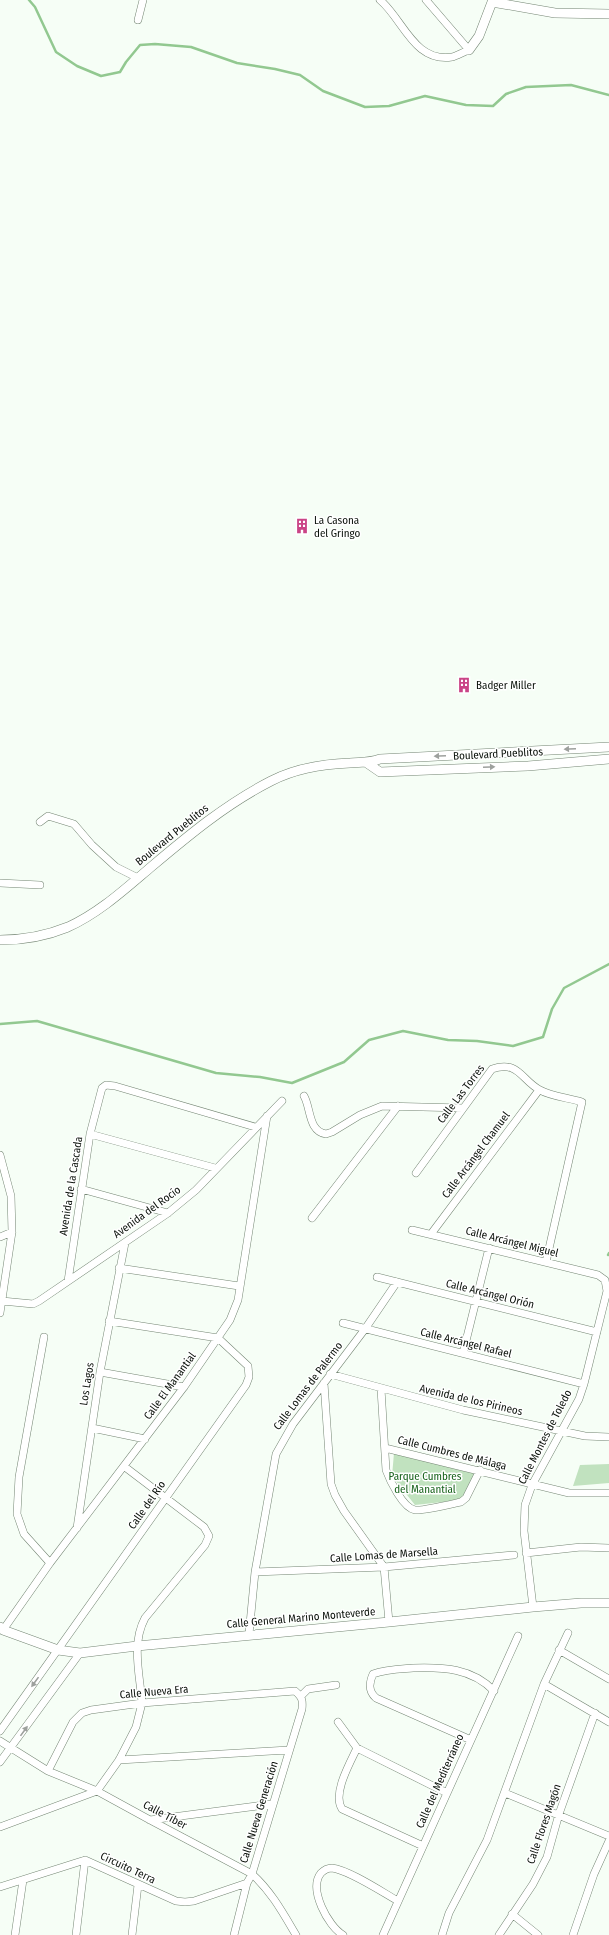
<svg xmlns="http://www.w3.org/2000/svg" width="609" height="1935" viewBox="0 0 609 1935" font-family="'Fira Sans Condensed',sans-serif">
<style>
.green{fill:#c1e2bf}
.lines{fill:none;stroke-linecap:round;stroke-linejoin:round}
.stream{stroke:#92c890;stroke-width:2.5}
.minor-casing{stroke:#758674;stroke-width:8}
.tertiary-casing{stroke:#758674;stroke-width:10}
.minor{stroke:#fff;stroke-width:7}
.tertiary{stroke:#fff;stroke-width:9}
.oneway{fill:#9da09d}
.labels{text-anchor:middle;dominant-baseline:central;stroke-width:3;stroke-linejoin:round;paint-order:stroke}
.poi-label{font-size:11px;fill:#0b120b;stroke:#fff;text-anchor:start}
.street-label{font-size:11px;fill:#0b120b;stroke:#fff}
.park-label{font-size:11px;fill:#17621b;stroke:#fff}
</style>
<rect width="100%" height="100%" fill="#f6fef6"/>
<path class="green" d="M394 1453 476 1471 461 1500 415 1505 392 1476Z
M609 1464V1483L573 1486 580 1465Z"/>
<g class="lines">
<path class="stream" d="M29 0 35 7 56 52 77 66 101 76 120 72 126 62 140 45 155 44 191 47 237 63 275 69 300 75 323 91 365 107 389 106 425 96 466 105 493 106 506 94 526 87 571 85 609 95
M0 1024 37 1021 216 1073 260 1077 292 1083 344 1062 369 1040 403 1031 448 1040 477 1041 513 1046 543 1037 552 1009 564 988 609 964
M608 1255 609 1253"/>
<defs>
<path id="minor" d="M380 0C403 19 414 63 452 57 457 56 463 52 469 50L426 0
M138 20 143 0
M40 822 48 816 74 824 92 845 116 867 138 878
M0 883 40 885
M304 1096C311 1108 308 1131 326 1134L332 1132 360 1115 382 1106 463 1108
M90 1134 215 1168
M0 1155 11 1196 12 1232 0 1313
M416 1173 492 1069C519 1060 521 1080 540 1090 550 1096 569 1098 582 1102L546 1262
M81 1189 168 1213
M312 1218 398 1106
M412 1230 598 1275 605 1280 607 1291 584 1384 579 1399 532 1485 525 1505 524 1531 533 1607
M431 1234 539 1090
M0 1237 12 1232
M119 1268 239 1286
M377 1277 597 1332
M68 1281 90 1134 102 1088 106 1085 115 1086 255 1127
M2 1301 33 1304 39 1301 168 1213 196 1190 282 1101
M343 1323 584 1384
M44 1337 19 1477 17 1514 24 1534 50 1563
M463 1353 489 1248
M100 1372 184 1387
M330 1374 463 1410 585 1436 609 1437
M324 1383 331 1484 335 1495 344 1511 384 1567 389 1622
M381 1389 386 1470C390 1481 403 1508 415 1510 423 1511 452 1504 461 1502L466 1498 480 1470
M92 1428 145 1439
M385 1448 569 1493H609
M77 1528 100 1372 125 1243
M526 1553 581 1547 609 1548
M255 1572 384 1567 514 1555
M3 1630 50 1563 184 1387 230 1320 238 1300 267 1116
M249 1634 255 1572 276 1454 293 1424 365 1329 397 1282
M559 1650 609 1679
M544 1684 609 1722
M301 1696 308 1689 336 1685
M338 1722 357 1748 447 1793
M0 1731 246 1385 249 1377 248 1366 218 1338 109 1321
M471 1740 376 1698C368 1691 369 1683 373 1674 386 1669 399 1669 413 1668 443 1667 472 1668 494 1691
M0 1741 48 1771 97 1791 150 1820 252 1874C271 1891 283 1913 296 1935
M357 1748C350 1763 332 1794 342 1809L423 1846
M119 1760 289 1750
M0 1762 80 1653
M48 1771 73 1722 82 1713 91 1710 142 1703 295 1691C302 1697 303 1700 302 1709L252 1874 247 1883 234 1935
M505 1793 609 1836
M150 1820 272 1804
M0 1827 97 1791 119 1760 136 1727 142 1703C140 1675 131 1644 145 1618L205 1545 209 1536 204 1527 125 1467
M0 1887 85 1860 176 1901 185 1902 194 1901 247 1883
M512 1914 538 1935
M15 1935 23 1880
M76 1935 85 1860
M132 1935 138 1885
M343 1935C328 1926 308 1889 321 1873 324 1870 328 1868 332 1868 349 1870 382 1892 398 1901
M383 1935 518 1636
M442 1935 449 1913 487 1840 544 1684 568 1633
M499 1935 533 1884 547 1857 559 1814 595 1713
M573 1935 594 1874 609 1841"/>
<path id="tertiary" d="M469 50 479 36 492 2 555 13 609 14
M367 763 380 772 528 766 609 759
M0 940C23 940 46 936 68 927 99 913 125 889 151 867 189 835 226 804 271 781 294 769 324 764 350 763 361 762 369 763 380 759L609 747
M0 1627 3 1630 58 1650 80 1653 137 1646 389 1622 533 1607 581 1603H609"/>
</defs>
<use href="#minor" class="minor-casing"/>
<use href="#tertiary" class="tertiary-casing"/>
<use href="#minor" class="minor"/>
<use href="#tertiary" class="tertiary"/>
</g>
<defs><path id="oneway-solid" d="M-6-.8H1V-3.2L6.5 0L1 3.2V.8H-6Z"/></defs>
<g class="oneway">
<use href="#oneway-solid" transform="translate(570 749) rotate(177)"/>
<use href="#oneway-solid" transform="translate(440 756) rotate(177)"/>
<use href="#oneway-solid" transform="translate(489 767) rotate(-2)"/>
<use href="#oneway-solid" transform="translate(35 1682) rotate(126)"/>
<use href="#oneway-solid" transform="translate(24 1731) rotate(-54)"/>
</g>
<defs>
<symbol id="building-bare" viewBox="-9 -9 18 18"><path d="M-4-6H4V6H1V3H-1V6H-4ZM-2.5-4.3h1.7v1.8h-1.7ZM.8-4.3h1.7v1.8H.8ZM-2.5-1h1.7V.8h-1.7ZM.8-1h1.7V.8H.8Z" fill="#ca4486" stroke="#fff" stroke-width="2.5" paint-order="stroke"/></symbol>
</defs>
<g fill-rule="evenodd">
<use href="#building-bare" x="291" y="515" width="22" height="22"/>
<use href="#building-bare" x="453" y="674" width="22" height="22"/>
</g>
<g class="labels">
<g class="poi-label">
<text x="314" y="520">La Casona<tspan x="314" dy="13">del Gringo</tspan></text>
<text x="476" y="685">Badger Miller</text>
</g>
<g class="street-label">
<text transform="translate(498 754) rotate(-3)">Boulevard Pueblitos</text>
<text transform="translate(172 835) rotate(-39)">Boulevard Pueblitos</text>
<text transform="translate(461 1094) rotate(-53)">Calle Las Torres</text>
<text transform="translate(476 1155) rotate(-53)">Calle Arcángel Chamuel</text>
<text transform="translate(71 1186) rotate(-81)">Avenida de la Cascada</text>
<text transform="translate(147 1212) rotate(-36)">Avenida del Rocío</text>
<text transform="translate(512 1242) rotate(14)">Calle Arcángel Miguel</text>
<text transform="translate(490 1294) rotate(14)">Calle Arcángel Orión</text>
<text transform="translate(466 1343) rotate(14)">Calle Arcángel Rafael</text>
<text transform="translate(87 1384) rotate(-81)">Los Lagos</text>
<text transform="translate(170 1386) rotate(-54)">Calle El Manantial</text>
<text transform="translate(308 1386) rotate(-53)">Calle Lomas de Palermo</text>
<text transform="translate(471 1400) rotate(13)">Avenida de los Pirineos</text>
<text transform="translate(545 1437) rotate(-63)">Calle Montes de Toledo</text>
<text transform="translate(452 1453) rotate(14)">Calle Cumbres de Málaga</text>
<text transform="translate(147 1505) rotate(-55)">Calle del Río</text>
<text transform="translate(384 1555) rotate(-4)">Calle Lomas de Marsella</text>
<text transform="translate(301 1618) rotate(-5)">Calle General Marino Monteverde</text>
<text transform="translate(154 1692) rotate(-5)">Calle Nueva Era</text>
<text transform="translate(440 1781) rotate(-66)">Calle del Mediterráneo</text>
<text transform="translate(259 1812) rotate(-73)">Calle Nueva Generación</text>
<text transform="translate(165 1815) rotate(28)">Calle Tíber</text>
<text transform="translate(544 1824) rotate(-71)">Calle Flores Magón</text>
<text transform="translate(128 1868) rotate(25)">Circuito Terra</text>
</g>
<g class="park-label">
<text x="425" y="1476">Parque Cumbres<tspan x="425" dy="13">del Manantial</tspan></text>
</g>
</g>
</svg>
